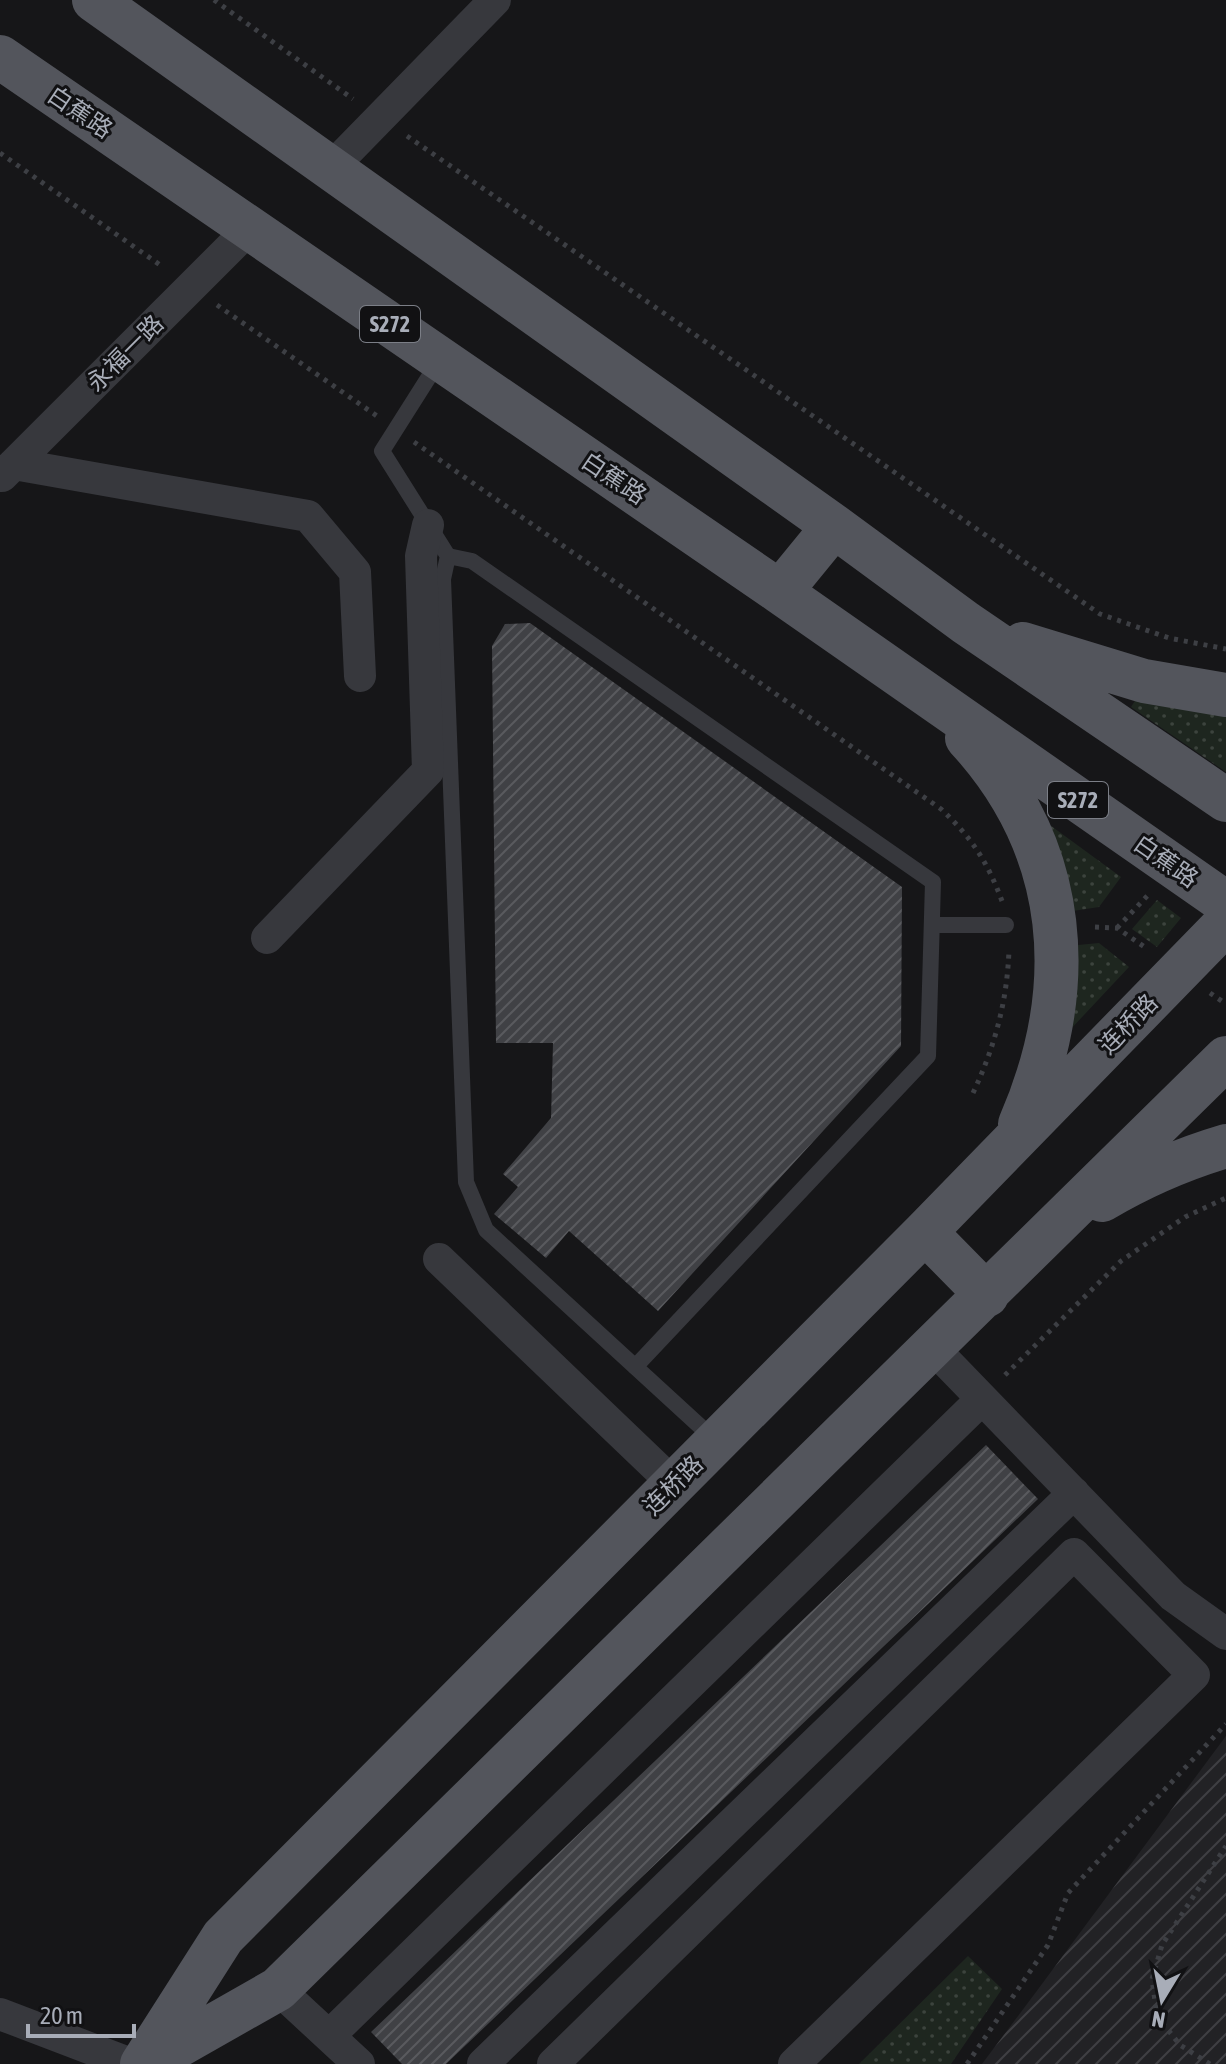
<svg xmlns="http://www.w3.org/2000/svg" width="1226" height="2064" viewBox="0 0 1226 2064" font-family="'Asap Condensed','Noto Sans SC',sans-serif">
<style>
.industrial{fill:url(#industrial-furrows)}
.grass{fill:url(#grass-dots)}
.building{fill:url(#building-hatch)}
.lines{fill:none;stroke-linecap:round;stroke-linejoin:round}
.path{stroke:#3d3f44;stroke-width:5;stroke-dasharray:4 6;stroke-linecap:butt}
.service{stroke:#37383d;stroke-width:16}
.minor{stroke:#37383d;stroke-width:32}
.primary{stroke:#53555c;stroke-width:44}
.labels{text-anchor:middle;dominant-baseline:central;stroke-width:6;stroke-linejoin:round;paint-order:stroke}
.shield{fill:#111113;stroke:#7b7e86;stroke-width:2}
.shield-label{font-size:22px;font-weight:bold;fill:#a8adb8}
.street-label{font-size:24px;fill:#a8adb8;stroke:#111113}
</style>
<defs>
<pattern id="industrial-furrows" width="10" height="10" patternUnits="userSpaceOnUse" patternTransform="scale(2)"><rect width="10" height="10" fill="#222225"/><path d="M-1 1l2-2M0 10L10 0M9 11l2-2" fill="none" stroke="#3f3f43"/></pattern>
<pattern id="grass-dots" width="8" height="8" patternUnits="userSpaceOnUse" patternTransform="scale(2)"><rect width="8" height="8" fill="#1e261f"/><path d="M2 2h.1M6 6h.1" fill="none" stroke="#3c433d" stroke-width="1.8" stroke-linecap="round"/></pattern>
<pattern id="building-hatch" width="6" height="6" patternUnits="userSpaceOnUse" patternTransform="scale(2)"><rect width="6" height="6" fill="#404145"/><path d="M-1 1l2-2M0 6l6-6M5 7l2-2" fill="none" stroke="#595a5e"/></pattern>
</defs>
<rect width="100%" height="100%" fill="#161618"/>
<path class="industrial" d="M1226 1736V2064H982L1039 1988Z"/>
<path class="grass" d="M1138 696 1226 712V772L1131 707Z
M1043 820 1121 877 1099 907 1066 912Z
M1157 900 1181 918 1157 947 1132 929Z
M1099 943 1129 967 1068 1032V946Z
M968 1956 1002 1989 951 2064H859Z"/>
<path class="building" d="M530 623 902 887 901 1046 658 1311 569 1231 546 1258 494 1214 518 1187 503 1174 551 1118 553 1043H496L492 646 505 624Z
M986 1445 1038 1499 446 2064H402L371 2032Z"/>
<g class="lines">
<path class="path" d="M214 0 353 99
M407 136 1100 614 1169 638 1226 649
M0 153 163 267
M217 305 377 416
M414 442 941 809C972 838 987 861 1002 901
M1095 927 1117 928 1146 948
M1117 928 1149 894
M1210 993 1226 1004
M973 1093C995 1046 1007 1002 1009 950
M1005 1375 1121 1261 1185 1217 1226 1198
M967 2064 1048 1945 1068 1893 1226 1724
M1210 2064 1180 2045 1157 2016 1152 1979 1162 1945 1226 1846"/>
<path class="service" d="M439 361 382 451 448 556 443 579 466 1182 486 1230 715 1440
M448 556 472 561 933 882 928 1056 635 1367
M932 925H1006"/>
<path class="minor" d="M332 167 495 0
M14 464 308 516 355 572 360 676
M2 476 250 228
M267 938 428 771 421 556 428 525
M439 1259 674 1484
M933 1348 1173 1596 1226 1634
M278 1989 359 2064
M0 2014 131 2064
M329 2036 982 1399
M483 2064 1074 1493
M553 2064 1074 1554 1194 1675 794 2064"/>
<path class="primary" d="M94 0 834 526 966 623 1226 800
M0 57 780 592 1226 903
M780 592 834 526
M1023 644 1144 681 1226 695
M967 738C1070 850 1079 988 1020 1124
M1102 1200C1141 1177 1182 1159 1226 1146
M925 1232 987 1295
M142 2064 223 1937 925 1232 1226 923
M146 2064 278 1989 1226 1058"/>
</g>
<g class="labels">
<g class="shield">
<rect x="360" y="306" width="60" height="36" rx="6"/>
<rect x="1048" y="782" width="60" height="36" rx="6"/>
</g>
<g class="shield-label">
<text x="390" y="324">S272</text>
<text x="1078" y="800">S272</text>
</g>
<g class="street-label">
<text transform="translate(80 112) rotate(34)">白蕉路</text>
<text transform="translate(125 353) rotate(-45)">永福一路</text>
<text transform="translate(614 478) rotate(34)">白蕉路</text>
<text transform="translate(1166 861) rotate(35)">白蕉路</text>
<text transform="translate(1128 1024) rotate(-46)">连桥路</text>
<text transform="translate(673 1485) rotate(-45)">连桥路</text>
</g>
</g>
<g transform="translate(1162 2000) rotate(190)" stroke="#111113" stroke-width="6" paint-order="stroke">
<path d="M0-6L14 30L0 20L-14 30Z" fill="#a8adb8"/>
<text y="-12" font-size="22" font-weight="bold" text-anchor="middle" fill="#a8adb8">N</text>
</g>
<path d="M28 2024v12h106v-12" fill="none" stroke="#a8adb8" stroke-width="4"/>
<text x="40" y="2024" font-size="24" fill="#a8adb8" stroke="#111113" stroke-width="6" paint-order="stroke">20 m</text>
</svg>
